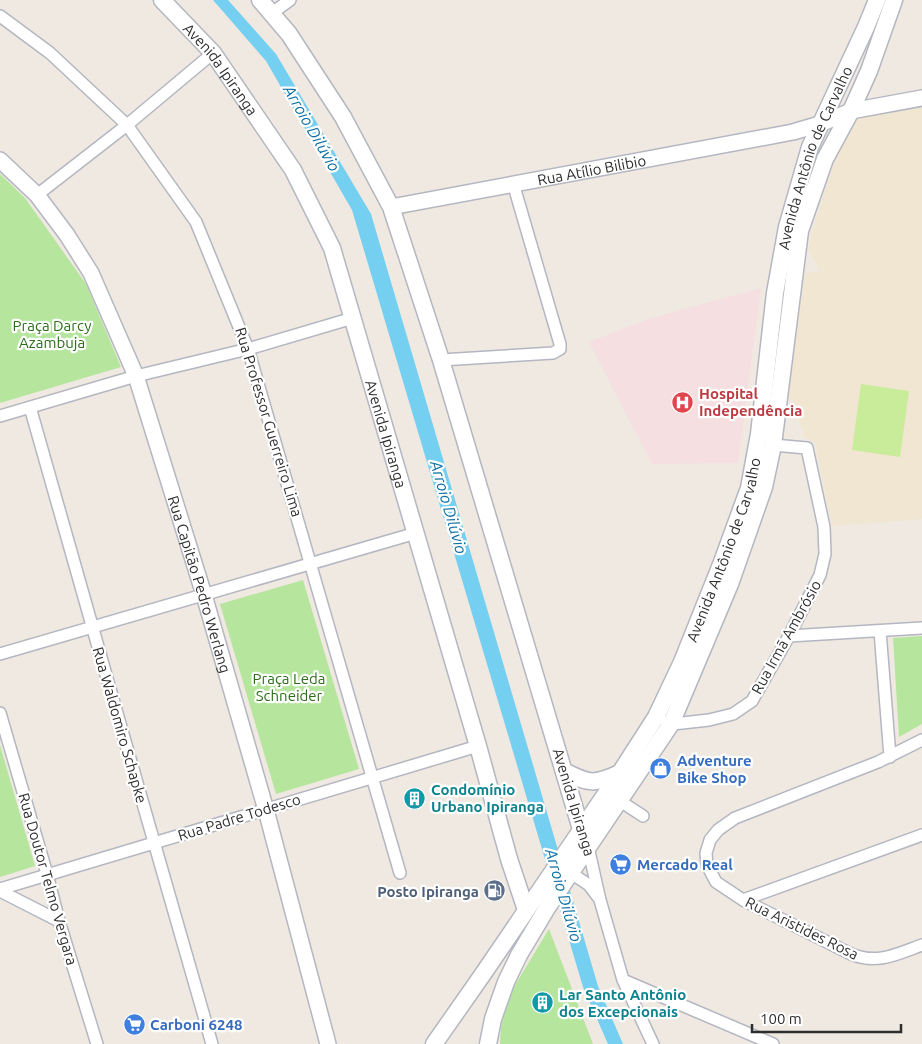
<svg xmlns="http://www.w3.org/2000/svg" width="922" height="1044" viewBox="0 0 922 1044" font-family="Ubuntu,sans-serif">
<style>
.education{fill:#f0e6d1}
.medical{fill:#f5dfe0}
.green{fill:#b6e59e}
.pitch{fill:#c9ec9a}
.water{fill:#75cff0}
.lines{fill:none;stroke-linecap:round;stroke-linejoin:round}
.minor-casing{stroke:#b4b7c1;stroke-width:14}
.tertiary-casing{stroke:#b4b7c1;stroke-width:18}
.secondary-casing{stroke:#b4b7c1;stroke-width:19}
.minor{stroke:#fff;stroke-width:11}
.tertiary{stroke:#fff;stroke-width:15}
.secondary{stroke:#fff;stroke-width:16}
.labels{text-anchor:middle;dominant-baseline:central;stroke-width:4.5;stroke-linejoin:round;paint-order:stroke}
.street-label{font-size:15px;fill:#2e2e2e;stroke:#fff}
.park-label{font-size:15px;fill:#2c6e1b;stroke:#fff}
.health-label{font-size:15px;font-weight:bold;fill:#be3a42;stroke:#fff;text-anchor:start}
.shop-label{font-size:15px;font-weight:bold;fill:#366cbe;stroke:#fff;text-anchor:start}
.culture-label{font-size:15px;font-weight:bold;fill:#0d838f;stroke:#fff;text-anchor:start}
.service-label{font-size:15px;font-weight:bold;fill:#4e5e75;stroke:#fff;text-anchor:end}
.water-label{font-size:16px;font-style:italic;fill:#0d6fa3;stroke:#fff}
</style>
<rect width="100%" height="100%" fill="#efe9e1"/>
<path class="education" d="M922 107V519L832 526 815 443 803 436V430L791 400H787L805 273 820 271 809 250 812 231 844 134 850 124 861 118Z"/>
<path class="medical" d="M761 288 738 463 652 464 589 342 648 319Z"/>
<path class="green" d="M0 174 25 198 86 284 121 367 0 403Z
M303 580 359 769 276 794 220 604Z
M922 636V724L899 737 893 638Z
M0 745 35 866 0 877Z
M549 929 593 1044H500L501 1026 512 990Z"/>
<path class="pitch" d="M861 384 909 391 900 457 852 450Z"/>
<path class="water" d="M213 0H228L276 54 371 214 598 986 623 1044H608L583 987 352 210 266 61Z"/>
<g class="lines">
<defs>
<path id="minor" d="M272 13 290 0
M0 16 50 53 127 125 196 222 248 349 400 873
M37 195 127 125 213 53
M441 360 553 353 560 349V344L513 183
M30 407C89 620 152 831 212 1044
M0 416 136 376 248 349 353 318
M880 631 890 757
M789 636 922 628
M0 654 416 533
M0 713 47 874 59 921 97 1044
M666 722 671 724 682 723 709 720 733 714 752 701 789 636 820 575 825 554 824 527 807 448 773 445
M922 740 878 762 735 818 718 830 710 840 706 853 707 865 716 882 743 900 851 954C877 965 897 954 922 945
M620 801 643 816
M588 847 600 900 623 980 653 1044
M571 873 589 885 598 897
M0 889 478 746
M0 891 59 921
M743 900 922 835
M623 980 773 1044"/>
<g id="tertiary">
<path id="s1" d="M0 160 37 195 67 235 91 273 136 376 204 595 266 810 328 1044"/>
<path id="s2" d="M391 207 793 132 820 124 851 111 922 98"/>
</g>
<g id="secondary">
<path id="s3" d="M162 0 213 53 293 170 332 248 478 746 509 859 526 910"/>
<path d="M260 0 289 34 343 117 391 207 441 360 583 836"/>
<path d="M564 771C589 784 594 785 620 773"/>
<path id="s4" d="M434 1044 483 974 620 773 656 717 682 662 722 562 749 488 759 434 775 293 787 227 810 147 866 27 877 0"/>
<path d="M488 1044 493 1019 506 982 519 955 547 908 671 724 730 584 764 487 773 445 800 231 825 159 851 111 869 71 894 0"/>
</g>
</defs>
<use href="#minor" class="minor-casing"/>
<use href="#tertiary" class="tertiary-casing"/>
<use href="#secondary" class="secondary-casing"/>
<use href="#minor" class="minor"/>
<use href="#tertiary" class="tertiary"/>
<use href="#secondary" class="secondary"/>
</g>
<defs>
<symbol id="hospital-disc" viewBox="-11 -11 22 22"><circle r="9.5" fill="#e0444e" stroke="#fff"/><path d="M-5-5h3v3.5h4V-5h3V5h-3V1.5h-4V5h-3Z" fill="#fff"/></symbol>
<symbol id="shop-disc" viewBox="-11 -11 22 22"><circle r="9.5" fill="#3f7fe0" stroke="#fff"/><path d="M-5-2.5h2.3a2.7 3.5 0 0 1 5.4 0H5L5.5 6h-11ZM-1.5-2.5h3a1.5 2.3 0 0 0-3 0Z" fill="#fff"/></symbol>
<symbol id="building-disc" viewBox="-11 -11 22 22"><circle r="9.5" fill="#0f9aa8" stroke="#fff"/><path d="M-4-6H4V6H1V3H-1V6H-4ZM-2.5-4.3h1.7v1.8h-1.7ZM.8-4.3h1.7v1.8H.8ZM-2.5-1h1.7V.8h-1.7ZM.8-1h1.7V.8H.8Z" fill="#fff"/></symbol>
<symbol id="supermarket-disc" viewBox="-11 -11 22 22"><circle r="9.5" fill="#3f7fe0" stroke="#fff"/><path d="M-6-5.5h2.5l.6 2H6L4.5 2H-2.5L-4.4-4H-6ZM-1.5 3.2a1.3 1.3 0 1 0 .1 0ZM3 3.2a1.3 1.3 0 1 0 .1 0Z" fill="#fff"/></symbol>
<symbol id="fuel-disc" viewBox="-11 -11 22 22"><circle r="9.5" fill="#5c6f8a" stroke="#fff"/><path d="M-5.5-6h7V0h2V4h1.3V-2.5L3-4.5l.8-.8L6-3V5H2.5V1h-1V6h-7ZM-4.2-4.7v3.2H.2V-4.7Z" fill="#fff"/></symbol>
</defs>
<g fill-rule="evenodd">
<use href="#hospital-disc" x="670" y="390" width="25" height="25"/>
<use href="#shop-disc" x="648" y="756" width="25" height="25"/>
<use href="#building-disc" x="402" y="786" width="25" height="25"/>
<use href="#supermarket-disc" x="608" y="852" width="25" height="25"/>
<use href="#fuel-disc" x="482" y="878" width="25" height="25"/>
<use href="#building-disc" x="530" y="990" width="25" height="25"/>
<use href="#supermarket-disc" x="122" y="1012" width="25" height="25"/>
</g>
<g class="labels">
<g class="street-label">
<text stroke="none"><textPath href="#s3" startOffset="91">Avenida Ipiranga</textPath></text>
<text stroke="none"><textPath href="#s4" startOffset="981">Avenida Antônio de Carvalho</textPath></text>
<text stroke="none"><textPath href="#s2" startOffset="204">Rua Atílio Bilibio</textPath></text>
<text transform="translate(269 422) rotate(73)">Rua Professor Guerreiro Lima</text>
<text stroke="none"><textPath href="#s3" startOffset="496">Avenida Ipiranga</textPath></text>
<text stroke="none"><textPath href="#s4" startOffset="576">Avenida Antônio de Carvalho</textPath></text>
<text stroke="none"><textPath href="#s1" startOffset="476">Rua Capitão Pedro Werlang</textPath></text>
<text transform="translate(786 637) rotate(-61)">Rua Irmã Ambrósio</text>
<text transform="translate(120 725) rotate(74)">Rua Waldomiro Schapke</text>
<text transform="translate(574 802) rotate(73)">Avenida Ipiranga</text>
<text transform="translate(239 817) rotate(-17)">Rua Padre Todesco</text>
<text transform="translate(48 879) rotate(74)">Rua Doutor Telmo Vergara</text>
<text transform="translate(802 928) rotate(26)">Rua Aristides Rosa</text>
</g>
<g class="park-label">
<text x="52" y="325">Praça Darcy<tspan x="52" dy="17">Azambuja</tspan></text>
<text x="289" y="678">Praça Leda<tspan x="289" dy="17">Schneider</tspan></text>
</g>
<g class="health-label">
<text x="699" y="393">Hospital<tspan x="699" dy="17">Independência</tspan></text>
</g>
<g class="shop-label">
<text x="677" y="760">Adventure<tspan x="677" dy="17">Bike Shop</tspan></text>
<text x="637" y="864">Mercado Real</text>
<text x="150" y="1024">Carboni 6248</text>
</g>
<g class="culture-label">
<text x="431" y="789">Condomínio<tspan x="431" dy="17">Urbano Ipiranga</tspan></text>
<text x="559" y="994">Lar Santo Antônio<tspan x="559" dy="17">dos Excepcionais</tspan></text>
</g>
<g class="service-label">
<text x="479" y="891">Posto Ipiranga</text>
</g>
<g class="water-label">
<text transform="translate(312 128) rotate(60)">Arroio Dilúvio</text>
<text transform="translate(449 507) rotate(74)">Arroio Dilúvio</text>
<text transform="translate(564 895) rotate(74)">Arroio Dilúvio</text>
</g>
</g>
<path d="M752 1024v8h149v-8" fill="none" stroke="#2e2e2e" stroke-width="2.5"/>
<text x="760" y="1024" font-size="15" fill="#2e2e2e" stroke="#ffffff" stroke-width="4" paint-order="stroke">100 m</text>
</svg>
